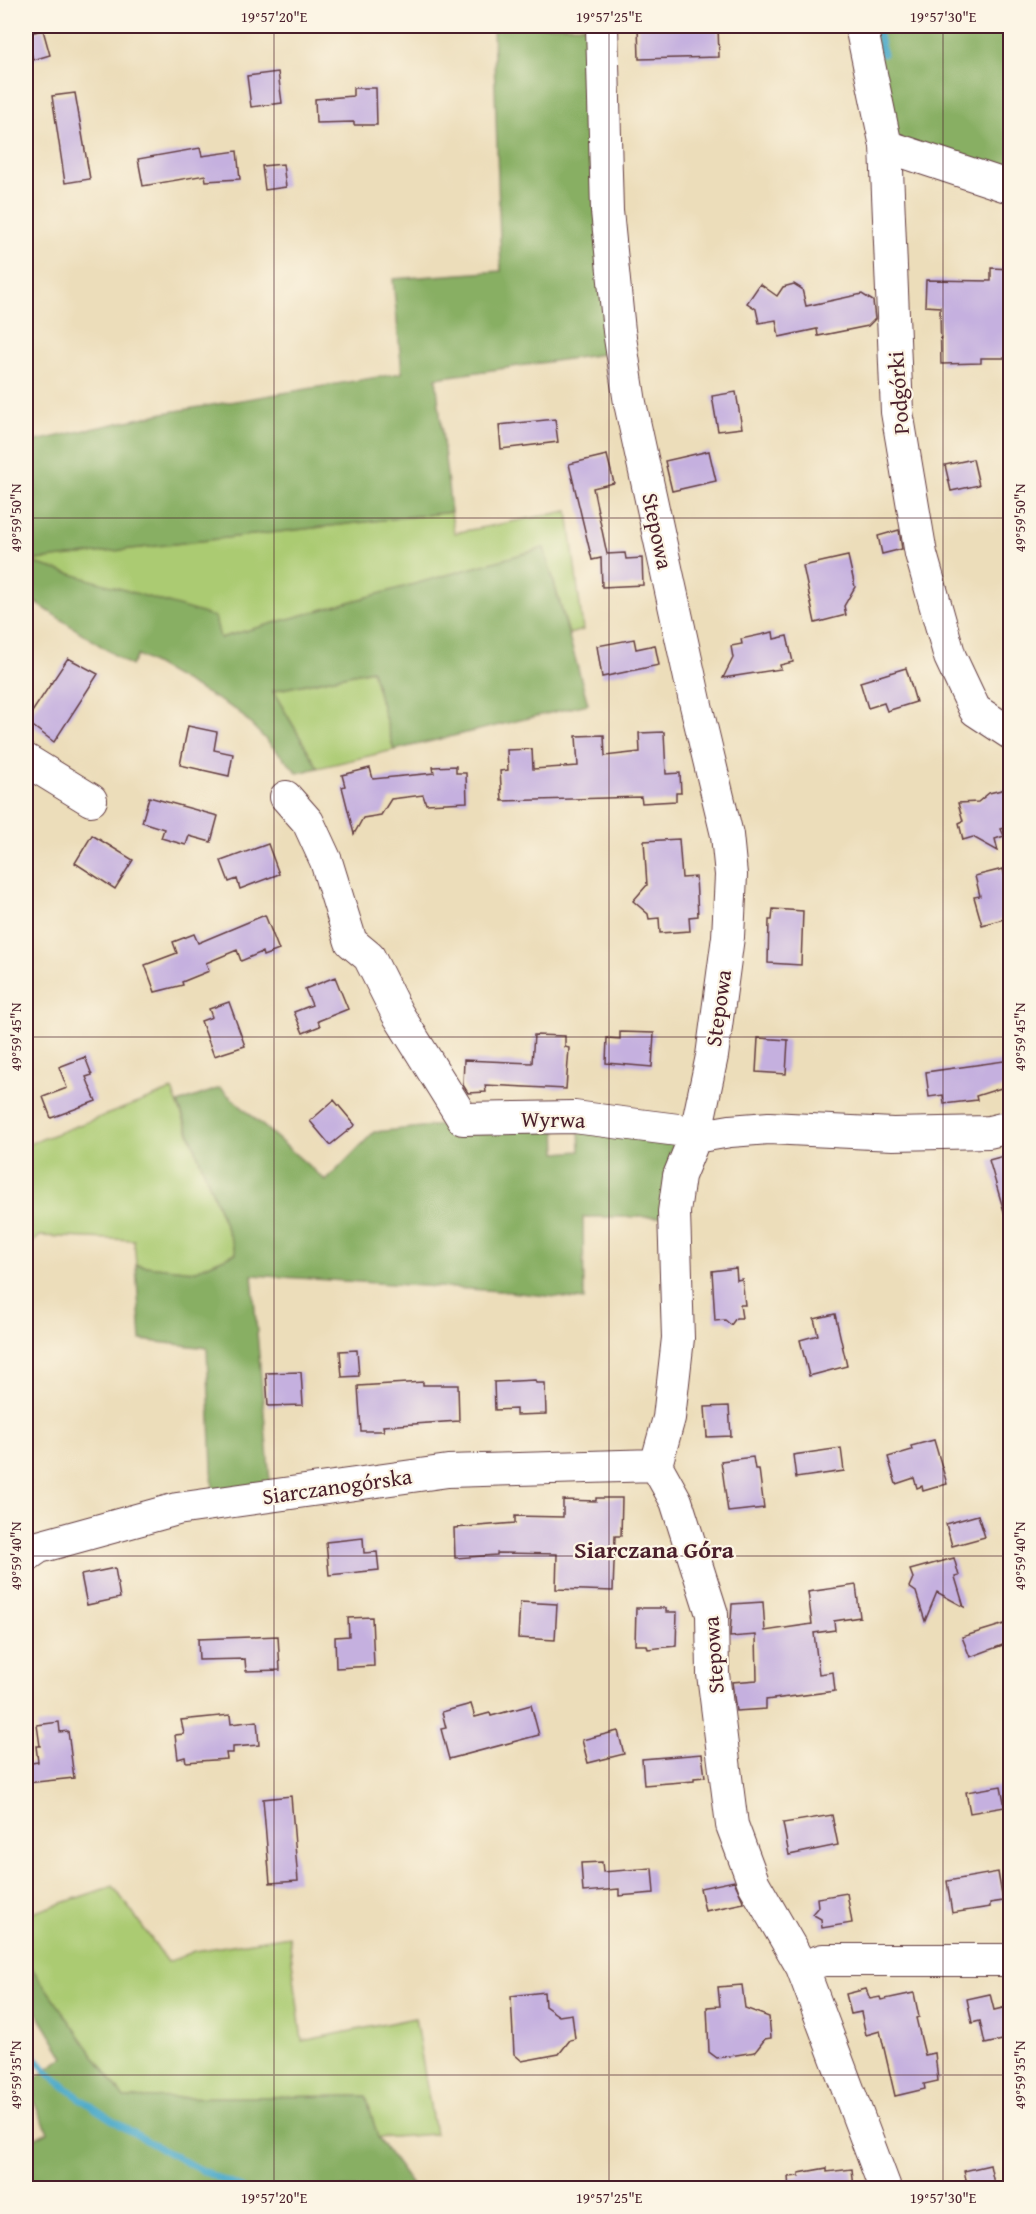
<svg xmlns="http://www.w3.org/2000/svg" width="1036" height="2214" viewBox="0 0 1036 2214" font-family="'Gentium Book Plus',serif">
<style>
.green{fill:#abcb72;stroke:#7a754e;stroke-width:1.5}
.forest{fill:#88af64;stroke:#696748;stroke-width:1.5}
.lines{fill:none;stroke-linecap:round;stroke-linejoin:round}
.stream{stroke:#4aa9c9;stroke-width:7}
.building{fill:#c5b0df}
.minor-casing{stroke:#623c40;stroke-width:34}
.minor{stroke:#fff;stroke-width:32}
.ticks{fill:none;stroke:#4a1f2b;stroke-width:1.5;stroke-opacity:0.45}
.labels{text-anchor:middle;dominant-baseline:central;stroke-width:4.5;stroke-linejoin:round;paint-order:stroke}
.street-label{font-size:22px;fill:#4a1f2b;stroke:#fcf5e5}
.neighbourhood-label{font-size:24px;font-weight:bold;fill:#4a1f2b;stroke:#fcf5e5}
.neatline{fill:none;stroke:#4a1f2b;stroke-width:2}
.ticks-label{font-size:15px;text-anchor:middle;fill:#4a1f2b}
</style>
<rect width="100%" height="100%" fill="#fcf5e5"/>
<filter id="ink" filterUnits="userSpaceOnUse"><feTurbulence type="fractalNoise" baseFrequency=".0167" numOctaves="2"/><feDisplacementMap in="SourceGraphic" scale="12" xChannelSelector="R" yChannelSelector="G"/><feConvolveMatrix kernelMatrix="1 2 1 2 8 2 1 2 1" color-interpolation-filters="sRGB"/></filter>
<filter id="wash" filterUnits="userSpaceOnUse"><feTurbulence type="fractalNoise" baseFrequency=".008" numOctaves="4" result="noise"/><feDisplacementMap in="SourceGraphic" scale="24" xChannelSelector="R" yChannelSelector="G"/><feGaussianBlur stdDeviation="1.35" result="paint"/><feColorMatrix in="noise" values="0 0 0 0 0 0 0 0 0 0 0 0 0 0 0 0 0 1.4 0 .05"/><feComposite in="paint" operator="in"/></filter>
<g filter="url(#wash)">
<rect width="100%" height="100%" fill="#ecddba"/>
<path class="green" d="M568 511 583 630 569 634 544 548 220 638 26 561 451 512 454 533Z
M372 670 394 750 318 768 273 691Z
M172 1090 236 1253 194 1271 136 1265 134 1240 40 1236 26 1248V1145Z
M113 1886 168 1962 195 1951 289 1936 302 2041 415 2018 435 2134 378 2138 366 2096 124 2098 26 1961V1915Z"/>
<path class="forest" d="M493 26H591L610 353 436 378 451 512 28 561 215 617 220 638 544 548 588 704 394 750 372 670 273 691 318 768 298 773 238 711 138 655 131 666 26 596V443L164 413 402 373 393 279 501 271Z
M868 26H1010V179L890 138Z
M220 1088 326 1181 374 1132 452 1124 556 1125 557 1153 580 1151 579 1129 683 1140 664 1217H583L584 1300 500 1291 252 1275 270 1482 213 1492 207 1348 141 1340 136 1265 194 1271 236 1253 178 1103Z
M26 1960 124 2098 366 2096 378 2138 414 2188H26V2143L48 2132 26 2085 64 2057 26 1995Z"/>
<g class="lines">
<path class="stream" d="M877 26 883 54
M26 2024C27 2033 28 2048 33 2055 63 2098 192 2170 242 2188"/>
</g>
<g id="blocks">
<path class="building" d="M638 26H718L719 57 639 59Z
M43 30 50 55 33 60 31 52 26 53V34Z
M278 72 282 103 251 107 247 76Z
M353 88H376L377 125H354V122L316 123 315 99 353 96Z
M75 93 90 179 65 183 52 96Z
M200 148 202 156 237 151 240 179 206 181 205 175 143 186 138 159Z
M283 164 286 187 265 190 262 166Z
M991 268 1011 269V358H981V363L941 364 940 307 925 306 926 280 991 281Z
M760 284 777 296 783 287 794 284 802 289 806 306 862 294 873 301 875 319 868 326 818 336 817 329 779 337 776 320 759 323 756 309 747 303Z
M736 392 742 428 718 431 712 396Z
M555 419 558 442 501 449 499 425Z
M709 451 716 481 672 491 665 461Z
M607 455 614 483 593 488 607 554 625 553 626 559 642 558 643 585 602 587 601 558 592 560 569 464Z
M973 459 979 485 951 491 945 465Z
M899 530 902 549 882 554 878 536Z
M848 556 855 587 844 606 846 615 815 623 803 566Z
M773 632 774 639 787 636 793 662 780 665 781 669 723 678 733 658 731 646 742 644 741 639Z
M634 639 636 649 655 645 659 665 602 677 597 646Z
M68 658 98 674 54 742 26 721Z
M906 668 916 702 887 711 884 703 868 708 860 682Z
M188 726 217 732 214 750 233 754 229 776 180 765Z
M664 732 666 774 680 773 681 793H676V801L642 803 641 797 502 801 500 771 508 770 507 750 532 749 533 769 578 766 576 736 604 735 605 756 640 752 639 733Z
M456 766V773H466L467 802 426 804 423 795 391 799 381 815 363 818 354 834 342 787 345 786 342 775 370 768 373 779 434 773 433 767Z
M1006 789 1011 804V826L1001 829 1004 836 995 839 998 851 973 837 963 840 959 823 963 821 958 803 978 802 989 793Z
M149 797 218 816 211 842 189 836 186 845 161 838 164 829 142 822Z
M92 835 133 860 115 889 75 863Z
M679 839 682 878 696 877 698 916 689 917 690 931 660 933 659 918 649 919 648 914 633 901 647 885 644 841Z
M268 844 279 874 240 889 237 879 229 882 221 861Z
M1003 869 1011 899V917L982 925 974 897 980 896 975 876Z
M773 909 803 911 801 965 768 963 769 920H772Z
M265 915 279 950 263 956 262 952 241 961 237 950 206 963 209 971 182 982 183 985 155 992 145 965 177 953 173 942 194 934 198 943Z
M335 977 348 1009 318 1021 320 1026 303 1033 294 1012 312 1005 305 989Z
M229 1002 245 1046 214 1056 201 1021 212 1017 209 1009Z
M620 1032 654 1033 652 1067 606 1063 607 1038 620 1039Z
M534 1035 565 1036V1047L569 1048 566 1089 485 1085 486 1092 468 1093 463 1085 464 1060 532 1063Z
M758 1038 788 1040 786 1074 756 1072Z
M85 1057 92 1075 86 1077 96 1101 51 1118 43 1097 67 1088 59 1067Z
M1011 1060V1085L976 1096 977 1100 944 1104 943 1095 929 1097 926 1072Z
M334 1100 355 1125 330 1145 310 1121Z
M1011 1154V1214L1005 1215 989 1160Z
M736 1268 737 1280 742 1279 745 1305H740L742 1318H736L731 1325 725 1320 715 1321 712 1271Z
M835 1314 847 1366 809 1376 800 1340 818 1335 814 1319Z
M357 1350 359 1376 342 1377 340 1351Z
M301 1372 303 1405 268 1406 266 1373Z
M535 1380 536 1383H545L546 1414 516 1415V1409L495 1410 494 1382Z
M423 1382V1385H458L459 1421 383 1426 384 1431H361L358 1386Z
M729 1406 731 1436 707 1437 705 1407Z
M934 1440 947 1484 923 1491 922 1486 917 1488 914 1478 896 1484 888 1457 912 1450 911 1446Z
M841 1448 844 1471 796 1478 793 1455Z
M753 1457 755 1469H759L764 1508 728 1512 721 1461Z
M596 1498H622L621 1536H615L613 1591 556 1589 557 1554 497 1553V1555L455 1558 454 1528 515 1523V1516L563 1517V1500L596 1501Z
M978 1515 985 1537 952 1546 946 1524Z
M363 1538 364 1553 377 1552 379 1570 329 1575 326 1542Z
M954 1558 959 1576 955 1577 964 1607 937 1592 925 1621 916 1592 909 1587 913 1578 910 1570Z
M115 1568 120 1598 87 1605 81 1575Z
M856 1585 860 1617 834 1621 835 1630 814 1633 819 1674 833 1672 835 1691 766 1700V1709L736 1711 732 1682 757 1680 756 1635 730 1637 732 1604 763 1602 765 1631 812 1624 808 1592Z
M520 1602 557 1604 555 1640 518 1638Z
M636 1608H666V1612H677L676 1646 648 1649 647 1645H635Z
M372 1617 374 1666 336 1668 335 1637 349 1636 348 1618Z
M1011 1622V1642L970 1657 962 1637Z
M278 1636 280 1670 246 1671 245 1659 199 1660 198 1639Z
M471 1704 475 1717 490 1713 491 1716 531 1705 539 1735 449 1759 441 1729 446 1728 442 1712Z
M230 1715 231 1724 257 1721 259 1745 233 1747V1753H226L227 1759 186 1762 185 1757 178 1759 175 1735 184 1734 181 1720Z
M59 1722 60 1732 68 1731 74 1778 27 1783 26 1764 38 1762 36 1746H40L37 1725Z
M618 1731 624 1754 588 1763 582 1740Z
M702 1754 705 1777 694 1778V1781L644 1785 642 1759Z
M1001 1786 1005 1807 970 1813 966 1792Z
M291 1796 298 1881 270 1883 263 1799Z
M832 1815 838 1845 789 1855 783 1823Z
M602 1862 603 1872 652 1868 654 1893 619 1896V1889L583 1892 581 1863Z
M998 1872 1003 1901 990 1903V1907L952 1913 947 1881Z
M734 1881 744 1903 705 1911 700 1888Z
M847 1893 852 1923 822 1928 821 1919 812 1914 818 1907 817 1898Z
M742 1985 745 2008 769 2017 771 2038 765 2039 755 2052 717 2058 709 2052 707 2007 720 2006 718 1987Z
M866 1989 870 1999 880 1997 881 2000 914 1993 919 2017 916 2018 925 2055 935 2053 938 2081 924 2084 925 2089 895 2096 880 2031 866 2035 861 2012 851 2014 846 1994Z
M544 1992 545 2006 559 2016 572 2014 575 2039 570 2040 559 2054 522 2061 514 2054 511 1996Z
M990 1994 994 2010 1011 2006V2038L985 2044 980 2021 972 2023 967 1999Z
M990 2165 995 2188H968L964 2171Z
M827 2168V2172L852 2169 854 2188H789L788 2177 799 2176V2173Z"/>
</g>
</g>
<g filter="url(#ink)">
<use href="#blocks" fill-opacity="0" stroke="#623c40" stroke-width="1.5"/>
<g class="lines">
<defs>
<path id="minor" d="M602 26 607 211 619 331 630 403 695 701 727 835 731 875 728 937 712 1056 695 1137 679 1176 674 1212 678 1338 669 1418 656 1465 676 1501 712 1614 713 1674 732 1825 754 1884 802 1967 885 2188
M861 26 886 146 897 412 921 554 950 657 975 710 1010 733
M886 146 1010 187
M26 760 91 800
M286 797 308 822 326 861 351 942 369 957 397 1013 463 1119 574 1117 678 1130 695 1137 730 1131 769 1128 893 1134 989 1132 1010 1127
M26 1556 39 1547 177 1509 448 1471 656 1465
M802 1967 823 1960H1010"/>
</defs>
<use href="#minor" class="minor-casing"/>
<use href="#minor" class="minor"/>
</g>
</g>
<path class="ticks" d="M274 26V2188M609 26V2188M943 26V2188M26 518H1010M26 1037H1010M26 1556H1010M26 2075H1010"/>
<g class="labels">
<g class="street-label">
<text transform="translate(898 393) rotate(-94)">Podgórki</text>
<text transform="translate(658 531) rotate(78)">Stepowa</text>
<text transform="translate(718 1008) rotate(-82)">Stepowa</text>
<text transform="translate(553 1119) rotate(1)">Wyrwa</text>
<text transform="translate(337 1486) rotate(-8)">Siarczanogórska</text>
<text transform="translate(713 1655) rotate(-94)">Stepowa</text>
</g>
<g class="neighbourhood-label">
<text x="654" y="1549">Siarczana Góra</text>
</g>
</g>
<rect width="1036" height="2214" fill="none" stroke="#fcf5e5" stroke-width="66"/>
<rect x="33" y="33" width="970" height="2148" class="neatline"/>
<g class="ticks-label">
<text x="274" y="22">19°57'20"E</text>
<text x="609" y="22">19°57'25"E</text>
<text x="943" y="22">19°57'30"E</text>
<text transform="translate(16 518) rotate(-90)" y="5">49°59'50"N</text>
<text transform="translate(1020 518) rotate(-90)" y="5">49°59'50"N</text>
<text transform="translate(16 1037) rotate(-90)" y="5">49°59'45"N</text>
<text transform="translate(1020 1037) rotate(-90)" y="5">49°59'45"N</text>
<text transform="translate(16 1556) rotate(-90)" y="5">49°59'40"N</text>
<text transform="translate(1020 1556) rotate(-90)" y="5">49°59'40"N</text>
<text transform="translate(16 2075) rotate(-90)" y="5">49°59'35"N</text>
<text transform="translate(1020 2075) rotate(-90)" y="5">49°59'35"N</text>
<text x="274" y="2203">19°57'20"E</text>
<text x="609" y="2203">19°57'25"E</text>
<text x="943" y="2203">19°57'30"E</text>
</g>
</svg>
